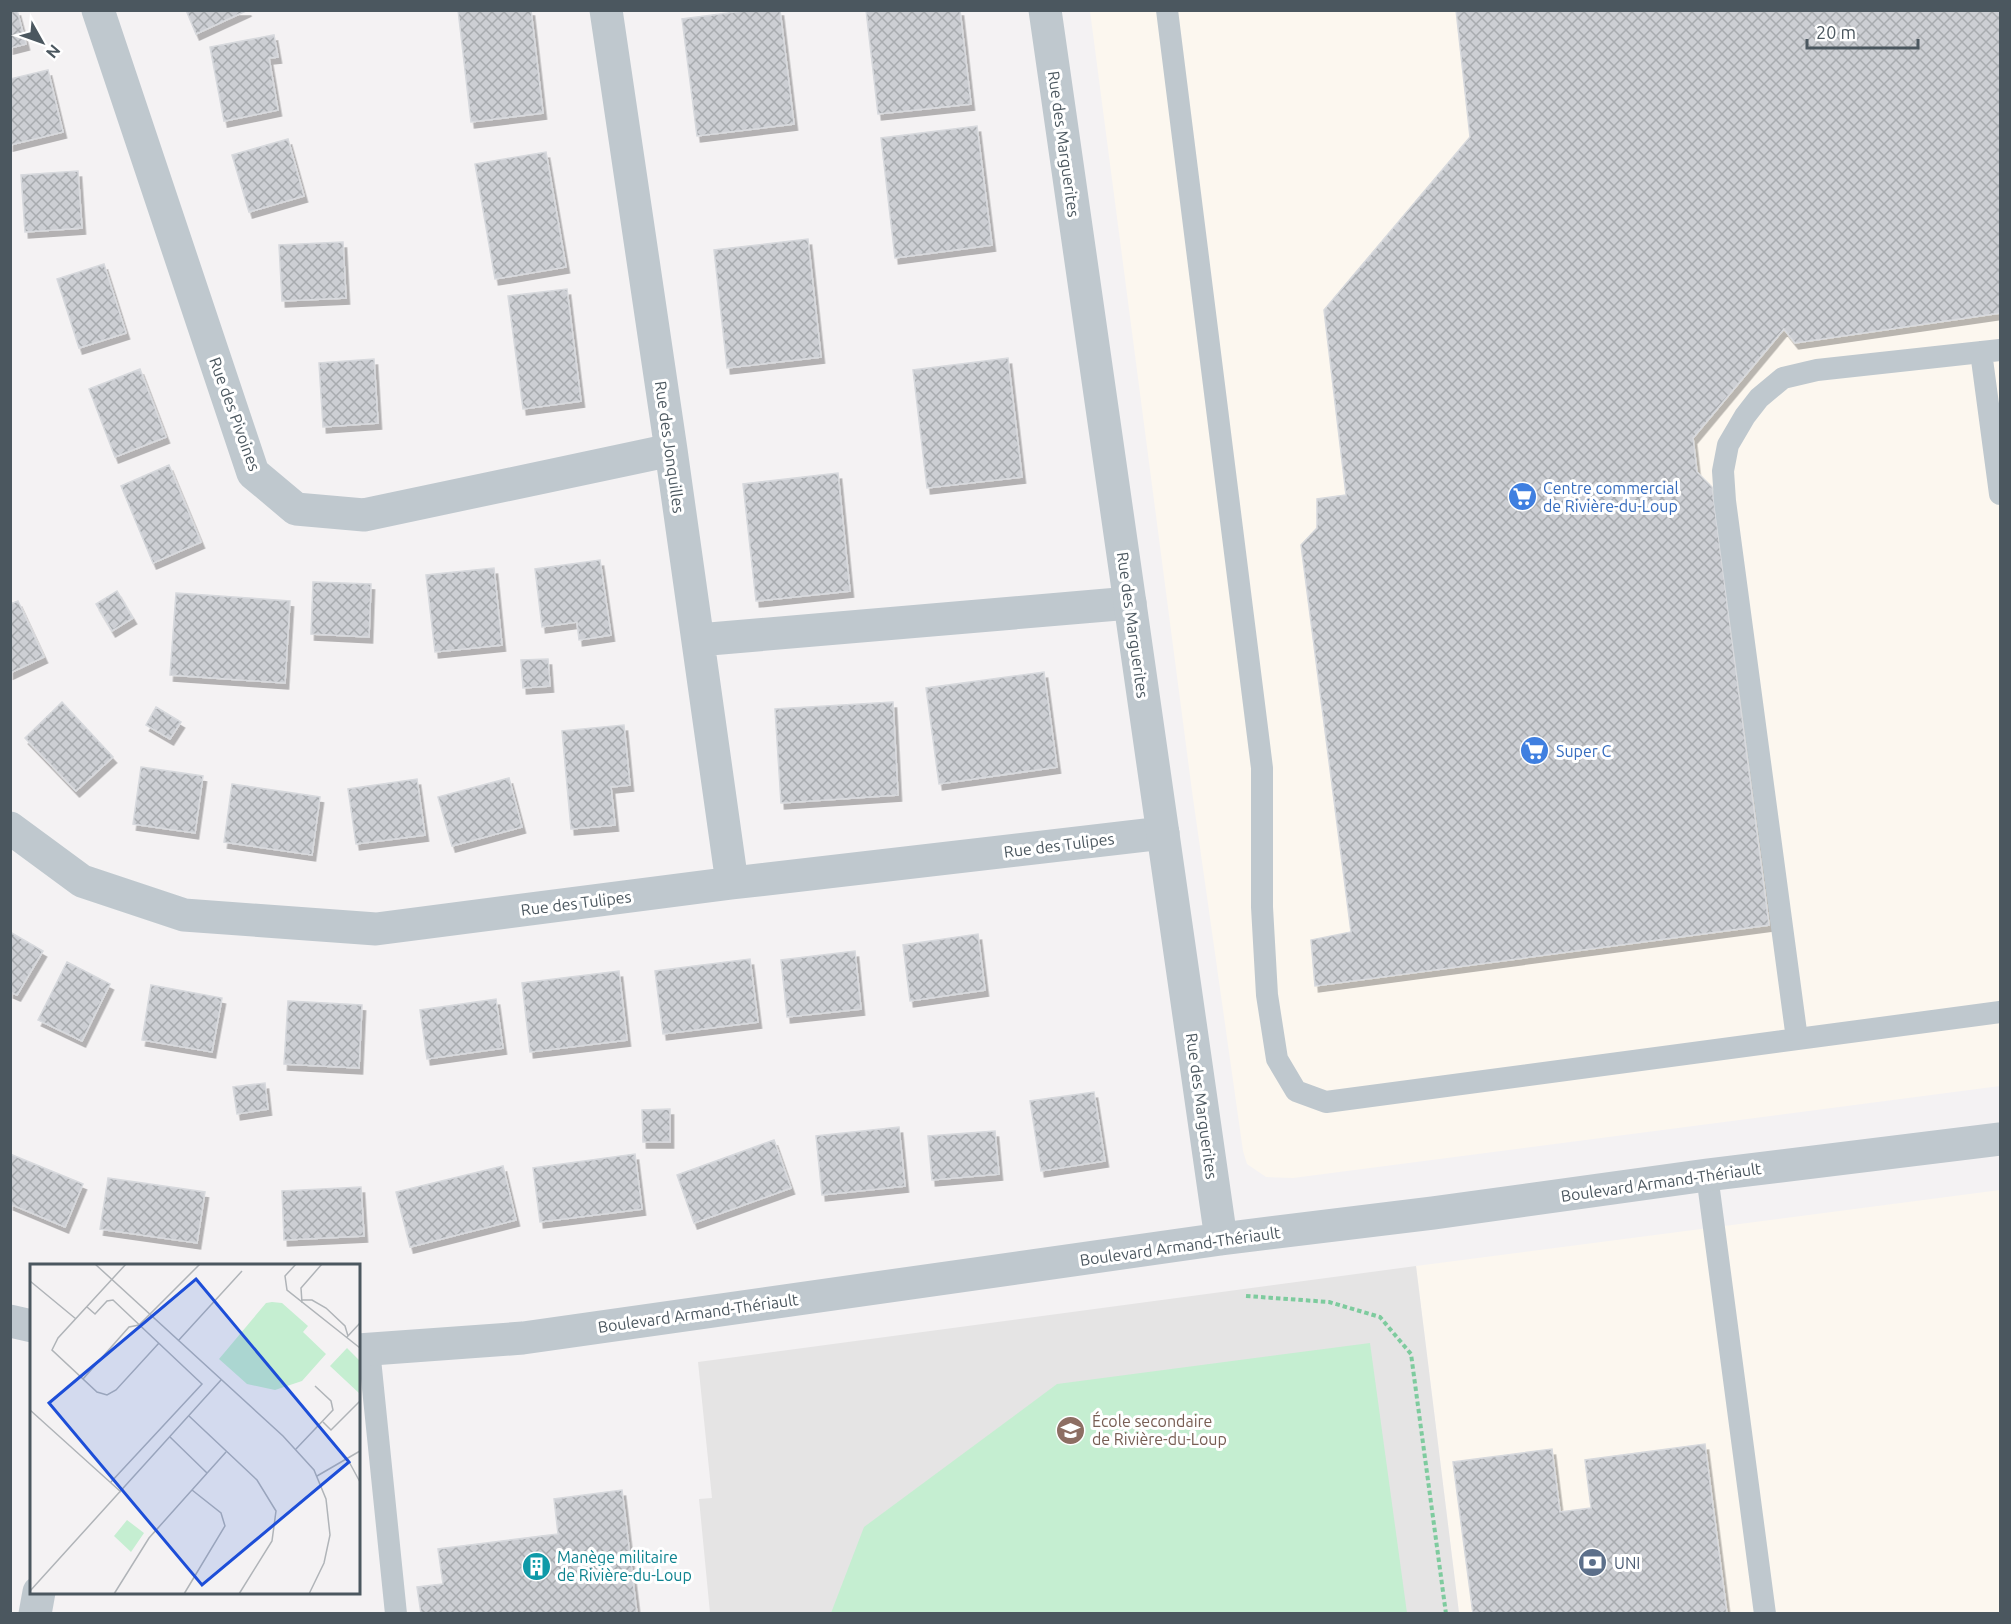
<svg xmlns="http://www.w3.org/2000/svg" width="2011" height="1624" viewBox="0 0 2011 1624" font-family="Ubuntu,sans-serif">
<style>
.commercial{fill:#fcf7ef}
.education{fill:#e5e4e4}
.garden{fill:#c5eed1}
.building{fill:url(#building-cross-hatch);stroke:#d7d9dd;stroke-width:1.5;filter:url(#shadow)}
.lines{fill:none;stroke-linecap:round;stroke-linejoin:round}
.path{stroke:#7ecb9e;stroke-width:4;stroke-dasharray:4.5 3;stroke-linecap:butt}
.service{stroke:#bfc8ce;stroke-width:22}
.minor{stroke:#bfc8ce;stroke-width:33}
.tertiary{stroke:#bfc8ce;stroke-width:33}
.labels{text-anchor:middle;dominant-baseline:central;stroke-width:6;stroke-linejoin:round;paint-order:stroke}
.street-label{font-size:16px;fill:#4b575f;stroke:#fff}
.shop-label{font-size:16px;fill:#366cbe;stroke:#fff;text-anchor:start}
.education-label{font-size:16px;fill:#785e54;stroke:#fff;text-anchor:start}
.culture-label{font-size:16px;fill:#0d838f;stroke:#fff;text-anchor:start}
.service-label{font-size:16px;fill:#4e5e75;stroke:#fff;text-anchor:start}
.inset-road{fill:none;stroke:#b0b4b8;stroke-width:1.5}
.view{fill:#1d4ed8;fill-opacity:0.15;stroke:#1d4ed8;stroke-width:3}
.inset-edge{fill:none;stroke:#4b575f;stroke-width:3}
</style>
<defs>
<pattern id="building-cross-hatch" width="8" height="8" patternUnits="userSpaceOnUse" patternTransform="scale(1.5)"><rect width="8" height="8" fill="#cdcfd4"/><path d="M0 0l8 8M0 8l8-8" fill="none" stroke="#a8abaf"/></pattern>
<filter id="shadow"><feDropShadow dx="3.5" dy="6" stdDeviation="0" flood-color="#0004"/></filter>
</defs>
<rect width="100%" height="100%" fill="#f4f2f3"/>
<path class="commercial" d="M1090 11H2000V1086L1293 1178 1266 1177 1247 1164 1243 1151 1192 791Z
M2000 1190V1613H1459L1416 1266Z"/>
<path class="education" d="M1416 1266 1459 1613H710L699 1499 712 1498 698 1362Z"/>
<path class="garden" d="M1370 1343 1407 1613H831L864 1527 1057 1384Z"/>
<path class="building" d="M10 10H17L26 44 10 48Z
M186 10H248L196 34Z
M458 10H531L543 113 471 122Z
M751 10H780L794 124 697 136 682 19Z
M866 10H960L971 104 878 114Z
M1456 10H2000V313L1795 343 1784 329 1693 438 1697 472 1712 487 1769 925 1315 986 1311 940 1351 932 1301 545 1317 528V499L1346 495 1324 310 1470 137Z
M274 35 278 57 269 58 278 110 224 121 210 47Z
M48 70 63 132 10 145V79Z
M977 126 992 245 895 258 881 138Z
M288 139 304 196 249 212 232 155Z
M546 152 566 267 495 279 475 164Z
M78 171 82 228 25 232 21 175Z
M808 239 821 357 727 368 714 250Z
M343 242 346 298 282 301 279 245Z
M104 264 126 333 79 348 57 279Z
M567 289 581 401 523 409 508 296Z
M1008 358 1022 477 927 488 913 370Z
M374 359 378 423 323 427 319 363Z
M140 369 166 437 115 457 89 389Z
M169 465 201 542 153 563 121 486Z
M838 473 850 591 756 601 743 484Z
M600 560 611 635 579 640 577 622 542 627 535 569Z
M494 568 502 645 435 652 426 575Z
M313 582 371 584 369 637 311 634Z
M117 591 133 618 112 631 96 604Z
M176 593 290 601 285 683 170 675Z
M18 601 44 657 10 673V604Z
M548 659 550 686 523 688 521 660Z
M1044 672 1057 767 939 784 926 688Z
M62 702 113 757 76 791 25 738Z
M893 702 898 795 781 803 775 709Z
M156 707 181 722 170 739 146 725Z
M624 725 630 785 611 787 615 825 571 829 562 731Z
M141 767 203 776 195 833 133 824Z
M509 778 522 827 452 846 438 797Z
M417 779 425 835 356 844 348 789Z
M232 784 320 797 312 855 224 842Z
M10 932 43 951 17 995 10 992Z
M978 934 985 990 910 1001 903 945Z
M855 951 861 1009 787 1017 781 960Z
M750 959 758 1022 663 1034 655 971Z
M67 962 110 984 82 1041 38 1020Z
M619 971 627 1040 530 1052 522 983Z
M151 985 222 998 212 1052 142 1040Z
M496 999 503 1048 427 1059 420 1010Z
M288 1001 362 1005 359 1068 284 1064Z
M265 1083 268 1109 237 1114 233 1087Z
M1094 1092 1105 1161 1041 1171 1030 1101Z
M670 1109V1142H643L642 1110Z
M899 1127 905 1186 822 1195 816 1136Z
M995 1131 999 1174 932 1180 928 1136Z
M774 1140 791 1188 694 1223 677 1175Z
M10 1154 83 1184 65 1227 10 1204Z
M635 1154 642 1209 540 1222 533 1168Z
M503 1166 516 1220 410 1247 396 1192Z
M108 1178 205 1192 197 1243 100 1229Z
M361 1187 364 1236 284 1240 282 1191Z
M1705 1444 1727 1614H1473L1453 1462 1552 1449 1560 1512 1591 1508 1585 1460Z
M622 1490 637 1614H421L417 1587 443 1584 438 1549 558 1534 554 1499Z"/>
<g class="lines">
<path class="path" d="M1246 1296 1329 1302 1380 1317 1411 1354 1446 1614"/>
<path class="service" d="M1167 10 1262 768V907L1267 995 1277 1059 1296 1091 1326 1102 2000 1012
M1981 352 2000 494
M1797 1039 1725 501 1723 471 1728 445 1745 416 1759 398 1783 378 1817 370 2000 350
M1707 1175 1765 1614
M369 1349 396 1614"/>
<path class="minor" d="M98 10 253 473 296 509 364 515 671 450
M606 10 671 450 732 883
M698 640 1130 603
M10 828 82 881 184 915 376 929 732 883 1163 833"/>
<path class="tertiary" d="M1045 10 1221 1239
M10 1321 32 1326
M358 1350 523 1338 1221 1239 1433 1213 1707 1175 2000 1139
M35 1614 39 1592"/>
</g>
<defs>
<symbol id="supermarket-disc" viewBox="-11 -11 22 22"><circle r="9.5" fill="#3f7fe0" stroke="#fff"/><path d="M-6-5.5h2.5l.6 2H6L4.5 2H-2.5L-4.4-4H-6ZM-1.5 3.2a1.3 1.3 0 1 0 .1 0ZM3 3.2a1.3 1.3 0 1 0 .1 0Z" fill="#fff"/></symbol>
<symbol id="school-disc" viewBox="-11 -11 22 22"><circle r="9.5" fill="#8d6e63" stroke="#fff"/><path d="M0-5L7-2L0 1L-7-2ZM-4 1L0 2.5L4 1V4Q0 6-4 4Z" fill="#fff"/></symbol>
<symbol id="bank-disc" viewBox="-11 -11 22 22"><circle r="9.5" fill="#5c6f8a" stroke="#fff"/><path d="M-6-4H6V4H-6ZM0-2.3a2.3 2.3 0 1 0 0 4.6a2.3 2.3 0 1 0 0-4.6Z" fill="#fff"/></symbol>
<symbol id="building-disc" viewBox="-11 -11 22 22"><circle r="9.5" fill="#0f9aa8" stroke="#fff"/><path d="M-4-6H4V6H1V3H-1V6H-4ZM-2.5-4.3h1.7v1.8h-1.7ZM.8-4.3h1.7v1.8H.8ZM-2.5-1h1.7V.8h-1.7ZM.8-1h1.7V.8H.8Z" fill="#fff"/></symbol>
</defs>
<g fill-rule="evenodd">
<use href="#supermarket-disc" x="1506" y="480" width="33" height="33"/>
<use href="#supermarket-disc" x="1518" y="734" width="33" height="33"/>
<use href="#school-disc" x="1054" y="1414" width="33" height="33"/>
<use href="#bank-disc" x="1576" y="1546" width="33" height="33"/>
<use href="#building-disc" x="520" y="1550" width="33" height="33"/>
</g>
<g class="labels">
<g class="street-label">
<text transform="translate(1064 144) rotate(82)">Rue des Marguerites</text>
<text transform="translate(235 414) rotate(70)">Rue des Pivoines</text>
<text transform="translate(670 447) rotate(82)">Rue des Jonquilles</text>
<text transform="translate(1133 625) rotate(82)">Rue des Marguerites</text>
<text transform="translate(1059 845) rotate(-7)">Rue des Tulipes</text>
<text transform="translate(576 903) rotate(-7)">Rue des Tulipes</text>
<text transform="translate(1202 1106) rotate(82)">Rue des Marguerites</text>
<text transform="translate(1661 1182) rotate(-8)">Boulevard Armand-Thériault</text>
<text transform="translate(1180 1246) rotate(-8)">Boulevard Armand-Thériault</text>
<text transform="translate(698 1313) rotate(-8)">Boulevard Armand-Thériault</text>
</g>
<g class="shop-label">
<text x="1543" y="488">Centre commercial<tspan x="1543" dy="18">de Rivière-du-Loup</tspan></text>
<text x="1556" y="751">Super C</text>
</g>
<g class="education-label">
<text x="1092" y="1421">École secondaire<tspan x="1092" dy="18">de Rivière-du-Loup</tspan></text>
</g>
<g class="culture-label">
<text x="557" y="1557">Manège militaire<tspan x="557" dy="18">de Rivière-du-Loup</tspan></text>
</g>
<g class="service-label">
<text x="1614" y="1563">UNI</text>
</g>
</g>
<g transform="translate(30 1264)">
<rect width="330" height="330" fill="#f4f2f3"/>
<path d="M317 84 330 97V130L300 102ZM97 256 114 269 101 288 84 272Z" fill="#c5eed1"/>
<path d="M242 38 252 39 278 62 273 68 296 90 272 117 245 126 217 120 189 95 236 39Z" fill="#c5eed1"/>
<path class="inset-road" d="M65 0 253 172 284 206 296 235 300 271 294 299 279 330M96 0 28 74 22 86 67 128 77 131 86 126 129 79M266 0 255 12 257 26 330 84M0 17 46 55M271 36H282L296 44 315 62 318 72M272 39 271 24 292 0M57 43 65 50 77 37 83 36 172 120 80 219M317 73 330 59M148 77 212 7M53 115 99 63 109 61 170 0M0 146 91 228M159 152 227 216 246 247 242 277 209 330M293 158 301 166 330 137M140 173 177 209M266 185 303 146 301 137 285 122M317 194 330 218M287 212 330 187M0 327 191 116M84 330 119 274 196 188M154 330 195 262 191 249 162 226"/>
<path class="view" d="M166 15 319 198 172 321 19 139Z"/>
<rect width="330" height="330" class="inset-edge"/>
</g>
<rect width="2011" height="1624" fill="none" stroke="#4b575f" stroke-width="24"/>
<g transform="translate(42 42) rotate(130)" stroke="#ffffff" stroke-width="4.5" paint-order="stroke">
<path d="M0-4.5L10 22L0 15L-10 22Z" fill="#4b575f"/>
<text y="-9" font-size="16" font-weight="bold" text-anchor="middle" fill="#4b575f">N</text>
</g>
<path d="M1807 39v9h111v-9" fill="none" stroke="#4b575f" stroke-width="3"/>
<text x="1816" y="39" font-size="18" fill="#4b575f" stroke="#ffffff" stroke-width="4.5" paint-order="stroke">20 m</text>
</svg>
